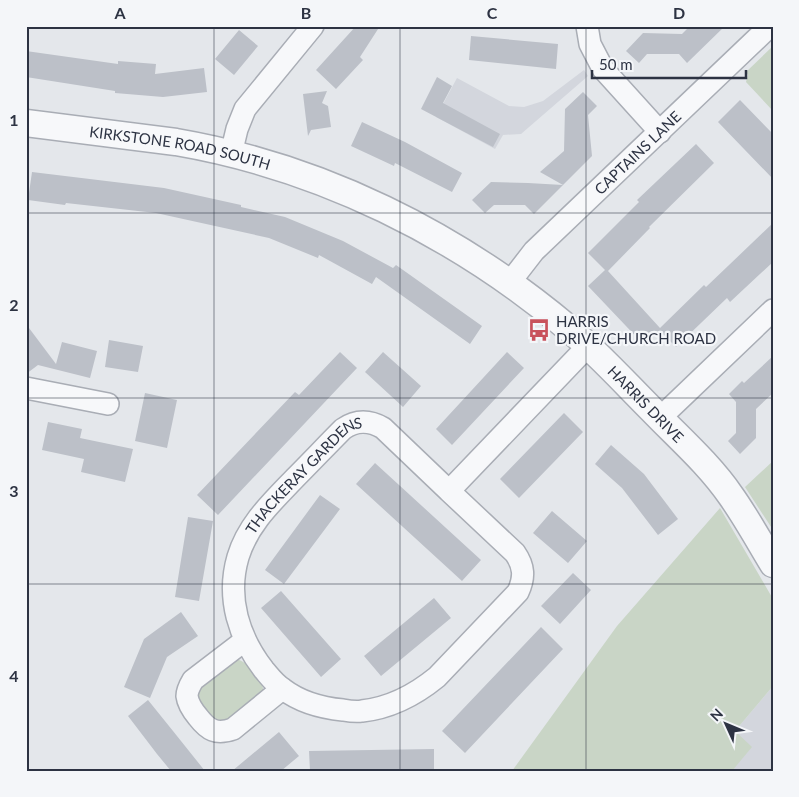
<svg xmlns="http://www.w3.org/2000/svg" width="799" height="797" viewBox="0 0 799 797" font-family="Lato,sans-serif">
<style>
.built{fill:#d3d6dd}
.green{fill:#c9d5c6}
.building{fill:#bcc0c8}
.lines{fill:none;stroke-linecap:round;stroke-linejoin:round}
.minor-casing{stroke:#a9adb5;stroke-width:24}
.tertiary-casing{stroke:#a9adb5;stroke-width:29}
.minor{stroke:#f7f8fa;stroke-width:21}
.tertiary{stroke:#f7f8fa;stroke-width:26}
.grid{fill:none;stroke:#2d3343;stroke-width:1;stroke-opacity:0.55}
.labels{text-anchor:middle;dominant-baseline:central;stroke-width:4.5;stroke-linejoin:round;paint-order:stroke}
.street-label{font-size:15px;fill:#2d3343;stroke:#f4f6f9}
.poi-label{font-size:15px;fill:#2d3343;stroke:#f4f6f9;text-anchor:start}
.neatline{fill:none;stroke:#2d3343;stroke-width:2}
.grid-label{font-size:16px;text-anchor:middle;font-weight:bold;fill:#2d3343}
</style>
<rect width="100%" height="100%" fill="#e4e7eb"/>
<path class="built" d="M584 70 588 76 521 134 503 135 495 149 436 117 457 78 509 106 524 107 543 101Z
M773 686V771H703L735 731Z"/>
<path class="green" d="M773 46V111L746 82 748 75 746 72Z
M773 461V530L745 487Z
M720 508 773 599V686L735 731 752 747 732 771H512L617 626Z
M236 659C248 661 266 682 263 694L232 720 215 722C210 717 202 711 199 705 190 685 222 669 236 659Z"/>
<path class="building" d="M356 26H380L360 57 363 60 336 89 316 70Z
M690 26H725L687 63 679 54H647L639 63 626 51 643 33 682 34Z
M239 30 258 46 234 75 215 59Z
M471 36 558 44 556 69 469 60Z
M26 51 118 64V61L156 64 155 74 204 68 207 92 163 97 115 93V91L26 77Z
M437 77 452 86 443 103 500 134 493 147 421 109Z
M327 91 322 103 328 106 331 127 311 130 308 136 303 94Z
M583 92 597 106 588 115 592 156 563 185 540 172 564 151 565 109Z
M740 100 773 134V179L718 122Z
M362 122 405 142 462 173 452 192 395 163 394 166 351 146Z
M696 144 714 163 649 227 650 228 608 271 660 328 704 285 706 287 773 223V262L730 302 727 298 676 347 660 331 644 345 588 286 605 270 588 253 639 202 637 200Z
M32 172 164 188 241 205V207L285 217 343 241 393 268 396 265 482 326 470 344 376 277 372 284 319 255 318 258 269 238 156 213 66 203 65 205 28 200Z
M491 182 528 183 563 185 534 214 525 205H494L485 213 472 200Z
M26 324 56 364 62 342 97 351 90 378 38 365 26 374Z
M109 340 143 346 138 372 105 367Z
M340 352 357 368 218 515 197 495 295 392 299 395Z
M383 352 421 386 403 407 365 372Z
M507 352 524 368 452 445 436 429Z
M773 356V393L756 409V438L740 454 728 441 736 433V402L729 394 742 381 744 383Z
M145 393 177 400 167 448 135 441Z
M564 413 583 432 519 498 500 479Z
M48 422 82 429 80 438 133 449 125 482 81 472 84 459 42 450Z
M611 445 644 474 678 519 658 535 622 488 595 464Z
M375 463 481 560 462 581 356 484Z
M320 495 340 509 284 584 265 570Z
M552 511 587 541 568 563 533 533Z
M188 517 213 521 199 601 175 597Z
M573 573 591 590 560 624 541 606Z
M281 591 341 659 321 677 261 608Z
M434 598 451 618 381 676 364 656Z
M181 612 198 636 167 657 150 698 124 687 144 639Z
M541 627 563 649 465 753 442 731Z
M148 700 173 731 205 771H171L157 754 128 716Z
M279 732 299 756 281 771H232Z
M434 749V771H310L309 751Z"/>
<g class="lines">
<defs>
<g id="minor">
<path d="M587 26 590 44 603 69 660 132"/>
<path d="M231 154 237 129 245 109 313 26"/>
<path id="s1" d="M510 282 534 251 770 26"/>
<path d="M26 388 108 404"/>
<path d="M660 418 773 310"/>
<path id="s2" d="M449 491 515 553C524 566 525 577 518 592L437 677C415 695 390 708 362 711 356 712 349 711 343 710 322 708 300 702 283 689 275 684 270 677 264 670 239 638 226 598 238 557 248 524 272 502 295 478 311 462 327 445 343 429 356 420 369 420 383 428L449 491 588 346"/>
<path d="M244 641 193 680C190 685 187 690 187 696 188 704 193 711 198 717 208 730 216 735 233 729L282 689"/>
</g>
<g id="tertiary">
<path id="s3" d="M26 123 176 142C321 167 456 234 568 328 598 353 624 382 652 410 679 438 709 464 731 496 746 517 759 541 773 564"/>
</g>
</defs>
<use href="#minor" class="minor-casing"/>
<use href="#tertiary" class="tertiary-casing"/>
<use href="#minor" class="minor"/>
<use href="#tertiary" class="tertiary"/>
</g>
<path class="grid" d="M214 26V771M400 26V771M586 26V771M26 213H773M26 398H773M26 584H773"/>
<defs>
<symbol id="bus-bare" viewBox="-9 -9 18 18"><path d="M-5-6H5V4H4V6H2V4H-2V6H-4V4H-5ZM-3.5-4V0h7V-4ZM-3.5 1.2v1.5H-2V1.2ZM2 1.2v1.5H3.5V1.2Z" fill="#c8525c" stroke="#f4f6f9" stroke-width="2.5" paint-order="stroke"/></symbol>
</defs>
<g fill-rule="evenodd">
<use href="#bus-bare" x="523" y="314" width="32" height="32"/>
</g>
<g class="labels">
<g class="street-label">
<text stroke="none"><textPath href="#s3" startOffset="156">KIRKSTONE ROAD SOUTH</textPath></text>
<text stroke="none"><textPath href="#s1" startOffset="182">CAPTAINS LANE</textPath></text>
<text stroke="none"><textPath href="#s3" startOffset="699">HARRIS DRIVE</textPath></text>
<text stroke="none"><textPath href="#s2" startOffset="671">THACKERAY GARDENS</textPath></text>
</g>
<g class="poi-label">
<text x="556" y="321">HARRIS<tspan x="556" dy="17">DRIVE/CHURCH ROAD</tspan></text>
</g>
</g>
<rect width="799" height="797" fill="none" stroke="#f4f6f9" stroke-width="55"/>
<g transform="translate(726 724) rotate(314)" stroke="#f4f6f9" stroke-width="4" paint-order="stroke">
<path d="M0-4L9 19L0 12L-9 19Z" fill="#2d3343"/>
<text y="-8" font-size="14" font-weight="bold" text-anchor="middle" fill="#2d3343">N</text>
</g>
<path d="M592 70v8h154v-8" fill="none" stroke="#2d3343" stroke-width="2.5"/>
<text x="599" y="70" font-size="15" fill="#2d3343" stroke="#f4f6f9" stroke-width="4" paint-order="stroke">50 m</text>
<rect x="28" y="28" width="744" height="742" class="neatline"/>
<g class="grid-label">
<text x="120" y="19">A</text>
<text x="306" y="19">B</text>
<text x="492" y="19">C</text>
<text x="679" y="19">D</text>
<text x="14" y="126">1</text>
<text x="14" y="311">2</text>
<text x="14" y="497">3</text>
<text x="14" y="682">4</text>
</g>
</svg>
